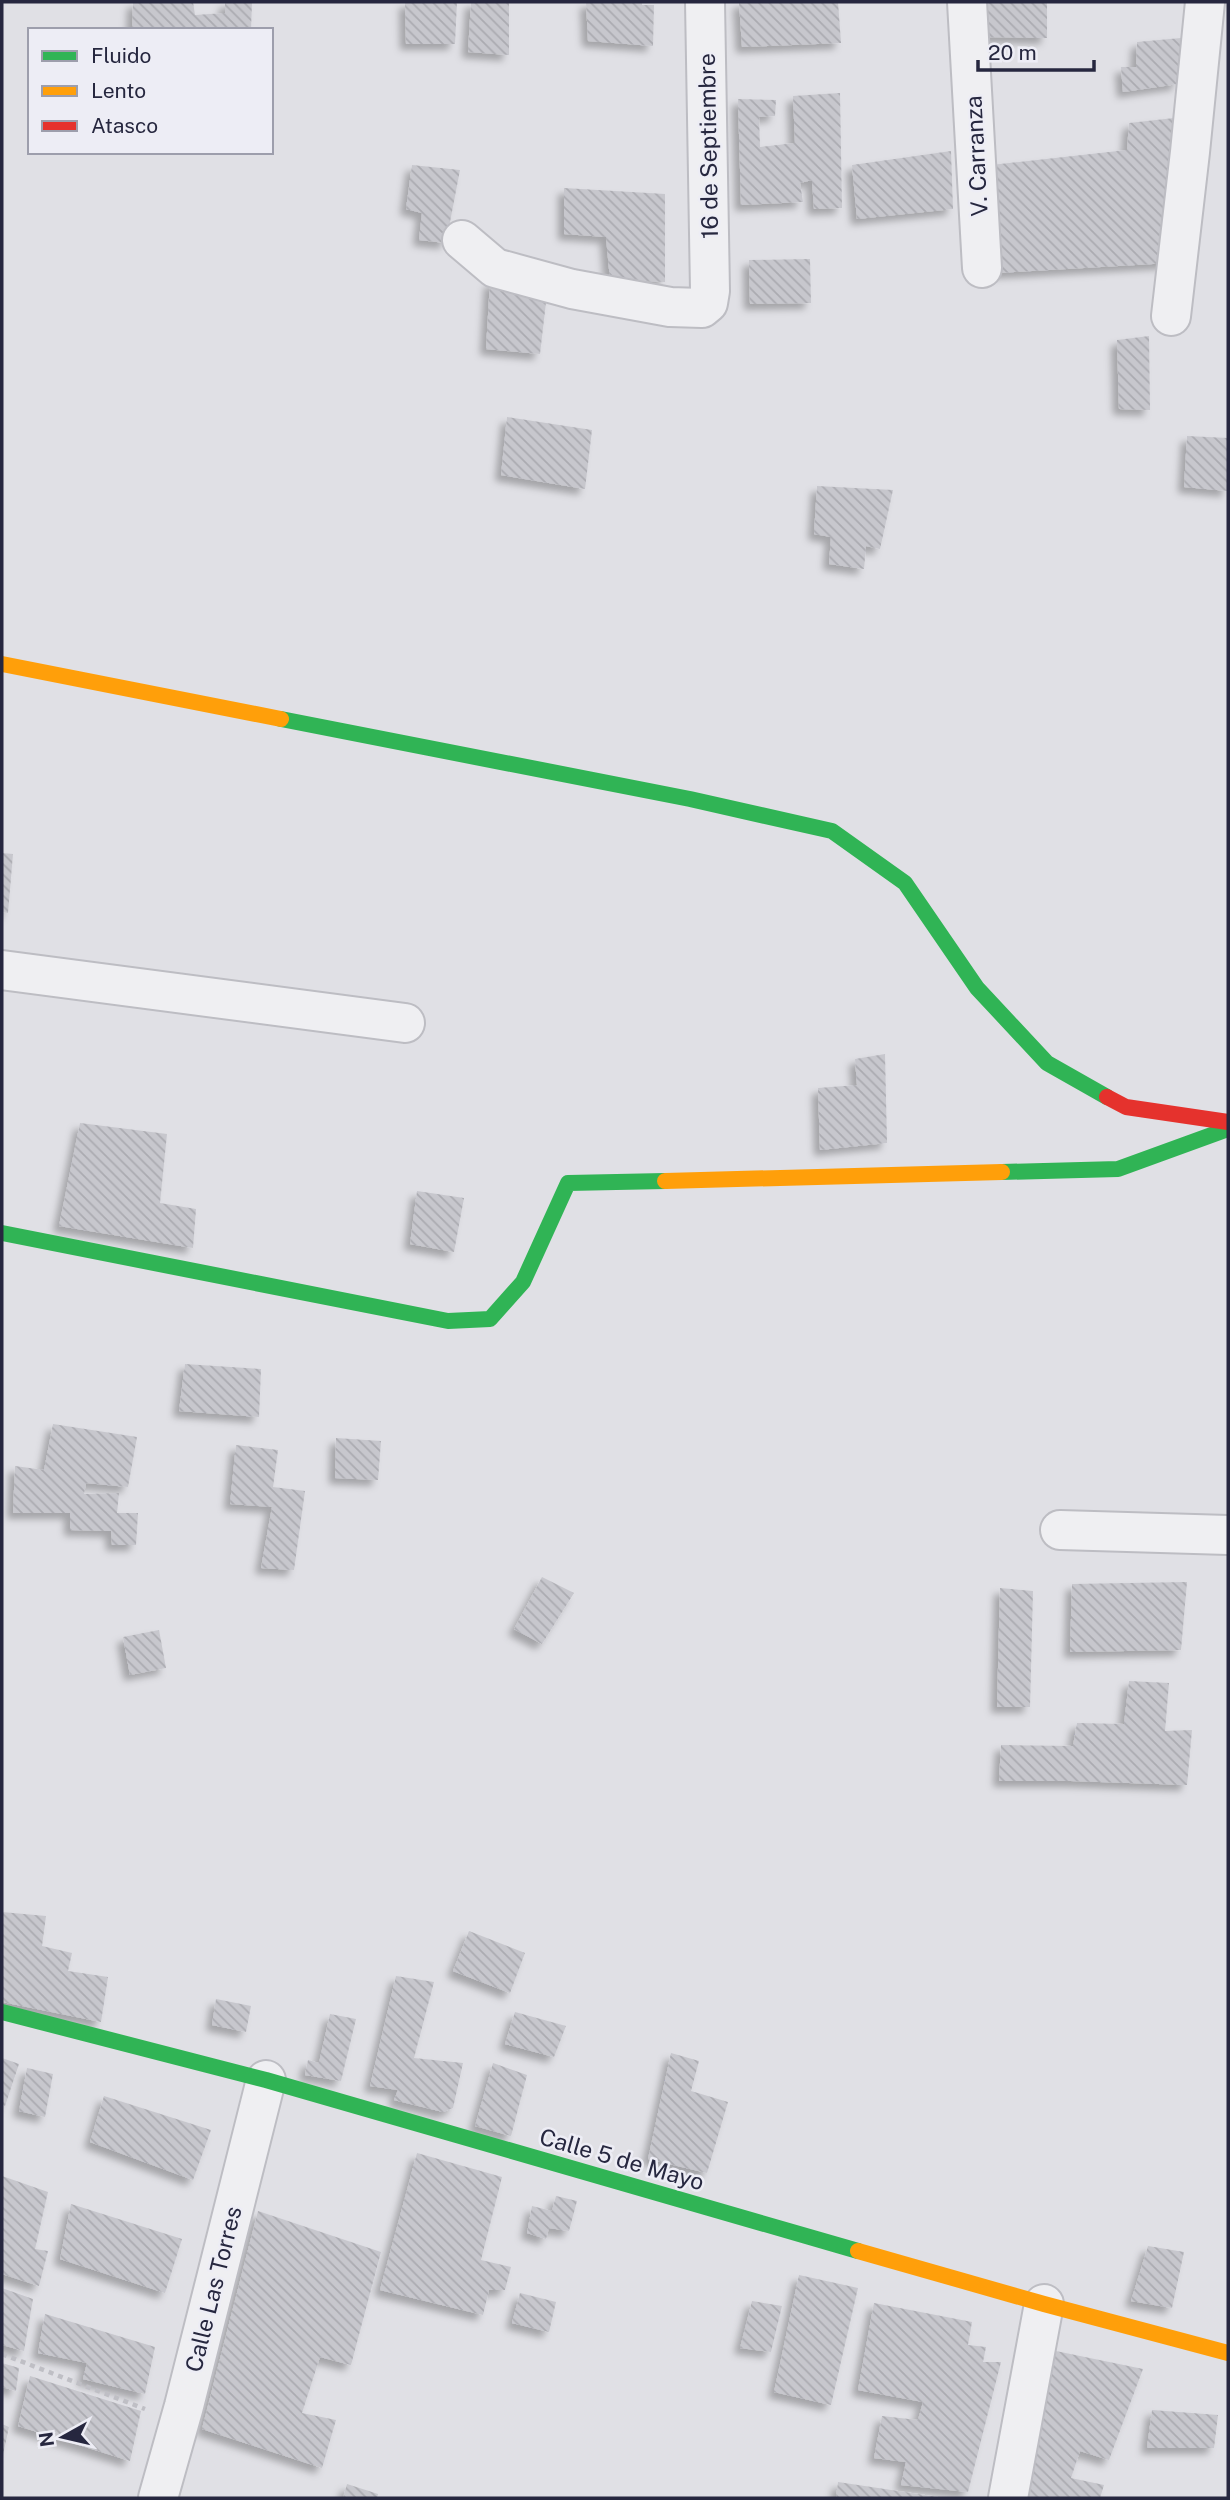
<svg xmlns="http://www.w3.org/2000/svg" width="1230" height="2500" viewBox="0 0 1230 2500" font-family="'Public Sans',sans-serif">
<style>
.building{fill:url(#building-back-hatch);filter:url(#shadow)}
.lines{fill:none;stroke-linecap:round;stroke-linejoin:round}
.street-casing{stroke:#bdbdc3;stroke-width:42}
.path{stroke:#bfbfc5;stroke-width:4.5;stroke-dasharray:5 5;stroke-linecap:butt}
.street{stroke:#efeff2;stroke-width:38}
.fast{stroke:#30b455;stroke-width:16}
.slow{stroke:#ff9f0a;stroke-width:16}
.jam{stroke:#e5322d;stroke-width:16}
.labels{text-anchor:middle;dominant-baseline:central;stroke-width:5;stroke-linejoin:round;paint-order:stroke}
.street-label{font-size:23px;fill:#26273f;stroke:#ededf5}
</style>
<defs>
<pattern id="building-back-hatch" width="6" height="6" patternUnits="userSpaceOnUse" patternTransform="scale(1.75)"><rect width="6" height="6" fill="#c7c7cd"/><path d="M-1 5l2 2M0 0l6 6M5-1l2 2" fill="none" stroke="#ababb1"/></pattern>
<filter id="shadow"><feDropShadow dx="-6" dy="6" stdDeviation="3.5" flood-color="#0004"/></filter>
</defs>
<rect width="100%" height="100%" fill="#e0e0e5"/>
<path class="building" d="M133 2H193L195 15 225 13V2H252L251 30H132Z
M405 2H457L455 44H406Z
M471 2H509V55L468 52Z
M586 2H642V5H654L653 46 588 41Z
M739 2H838L841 43 742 47Z
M979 2H1047V38L980 37Z
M1181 38 1178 84 1123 92 1121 67H1136L1137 42Z
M840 93 842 208 814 209 812 180 800 183 803 202 741 205 738 99 776 100 775 116 759 117 760 147 795 143 793 96Z
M1174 118 1170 263 997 273 991 165 1127 150 1129 123Z
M951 151 953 209 857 219 852 165Z
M412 165 460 170 446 243 419 240 422 213 406 209Z
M564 188 665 194V282L610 280 606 237 564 234Z
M810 259 811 303 750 304 749 260Z
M490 281 548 285 540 354 486 349Z
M1149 336 1150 410 1119 409 1117 340Z
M507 417 592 430 585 489 501 475Z
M1187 436 1228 438V491L1184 487Z
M817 486 893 490 880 549 866 546 864 569 829 564 831 537 814 534Z
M2 853 13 854 8 913 2 912Z
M885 1054 887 1143 820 1150 818 1088 857 1085 855 1059Z
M80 1123 167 1134 160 1203 196 1209 193 1248 59 1226Z
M417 1191 464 1198 454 1252 410 1244Z
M185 1364 261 1369 259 1417 179 1411Z
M53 1424 137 1437 128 1487 86 1483 84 1494 119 1493 117 1513H138L136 1545H112L111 1531 70 1530V1513H13L15 1466 44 1470Z
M336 1438 381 1441 378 1480 335 1478Z
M236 1445 278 1450 273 1487 305 1491 294 1570 261 1568 272 1507 230 1504Z
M542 1577 574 1593 542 1644 514 1629Z
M1187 1582 1181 1650 1070 1652 1072 1584Z
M1000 1588 1033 1591 1030 1707H997Z
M159 1630 166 1668 130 1675 123 1637Z
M1129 1681 1169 1683 1165 1731 1192 1730 1187 1785 1071 1781H999L1001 1745 1073 1746 1077 1723 1124 1724Z
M2 1912 46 1916 42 1946 72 1953 68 1971 108 1977 101 2022 2 2002Z
M469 1931 525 1953 510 1993 453 1971Z
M396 1976 434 1982 414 2058 463 2063 453 2108 443 2112 394 2100 398 2090 370 2086Z
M216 1999 251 2006 246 2032 212 2025Z
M515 2012 566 2026 554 2057 505 2044Z
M330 2014 356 2019 341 2081 305 2075 308 2060 319 2063Z
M671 2053 699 2061 691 2091 728 2102 707 2173 648 2159Z
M2 2058 19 2064 5 2106 2 2105Z
M493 2063 527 2075 511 2136 475 2126Z
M27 2068 53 2074 45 2117 19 2111Z
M104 2096 211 2130 193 2180 90 2142Z
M417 2153 502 2177 481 2260 511 2267 505 2290H489L483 2315 380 2290Z
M2 2176 48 2192 35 2249 48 2251 39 2286 2 2274Z
M556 2196 577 2201 569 2231 549 2228 546 2239 527 2233 532 2206 552 2211Z
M71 2204 182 2239 165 2293 60 2259Z
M258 2211 381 2252 351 2365 320 2357 302 2413 336 2420 322 2468 202 2429Z
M1148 2246 1184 2252 1172 2308 1131 2301Z
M799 2275 858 2288 831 2405 774 2392Z
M2 2288 33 2299 24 2351 2 2345Z
M520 2293 556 2302 549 2332 512 2323Z
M752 2301 782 2306 771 2352 740 2348Z
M874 2303 972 2322 968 2345 986 2347 983 2362H1001L968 2492 901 2485 906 2462 874 2458 882 2416 918 2420 923 2402 858 2390Z
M45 2314 155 2347 145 2394 83 2379 87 2363 38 2353Z
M1051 2350 1143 2369 1109 2460 1080 2451 1071 2478 1104 2485 1100 2498H1018Z
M2 2363 19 2368 16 2391 2 2387Z
M30 2376 141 2411 130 2461 18 2426Z
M1152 2410 1218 2415 1214 2448H1147Z
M2 2424 9 2427 3 2455H2Z
M838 2482 938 2497V2498H836Z
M347 2484 378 2494 377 2498H343Z"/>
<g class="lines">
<defs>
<path id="street" d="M967 2 982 268
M462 240 495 268 572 289 670 307 702 308 708 303 710 291 705 2
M1171 316 1190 152 1205 2
M2 970 405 1023
M1060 1530 1228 1535
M158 2498 184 2406 266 2080
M1008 2498 1044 2304"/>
</defs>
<use href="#street" class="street-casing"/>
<path class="path" d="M2 2354 145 2409"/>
<use href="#street" class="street"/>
<path class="fast" d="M281 719 690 799 832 831 905 883 977 988 1047 1063 1107 1097
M1002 1172 1118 1169 1228 1129
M2 1233 448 1321 490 1319 523 1282 568 1183 665 1181
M2 2012 266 2080 858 2251"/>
<path class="slow" d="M2 664 281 719
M665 1181 1002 1172
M858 2251 1044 2304 1228 2353"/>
<path class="jam" d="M1107 1097 1126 1107 1228 1122"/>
</g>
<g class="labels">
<g class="street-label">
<text transform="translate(708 146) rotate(-91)">16 de Septiembre</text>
<text transform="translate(976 156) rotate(-93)">V. Carranza</text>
<text transform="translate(622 2159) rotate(16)">Calle 5 de Mayo</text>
<text transform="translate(213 2289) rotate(-76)">Calle Las Torres</text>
</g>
</g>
<rect width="1230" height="2500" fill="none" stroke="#26273f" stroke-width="7"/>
<rect x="28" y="28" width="245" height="126" fill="#ededf5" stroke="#9d9eac" stroke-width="2"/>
<rect x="42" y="51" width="35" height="10" fill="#30b455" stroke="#9d9eac" stroke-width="2"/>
<text x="91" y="63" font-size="21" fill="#26273f">Fluido</text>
<rect x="42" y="86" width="35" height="10" fill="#ff9f0a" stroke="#9d9eac" stroke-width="2"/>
<text x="91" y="98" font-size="21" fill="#26273f">Lento</text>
<rect x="42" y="121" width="35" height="10" fill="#e5322d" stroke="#9d9eac" stroke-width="2"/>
<text x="91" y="133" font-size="21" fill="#26273f">Atasco</text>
<g transform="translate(63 2437) rotate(262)" stroke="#ededf5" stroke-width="5" paint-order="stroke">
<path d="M0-5L12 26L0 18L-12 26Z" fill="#26273f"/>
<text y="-10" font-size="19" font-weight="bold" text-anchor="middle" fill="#26273f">N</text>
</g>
<path d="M978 60v10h116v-10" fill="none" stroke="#26273f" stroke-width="3.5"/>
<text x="988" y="60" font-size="21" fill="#26273f" stroke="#ededf5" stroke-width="5" paint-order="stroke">20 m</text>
</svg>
